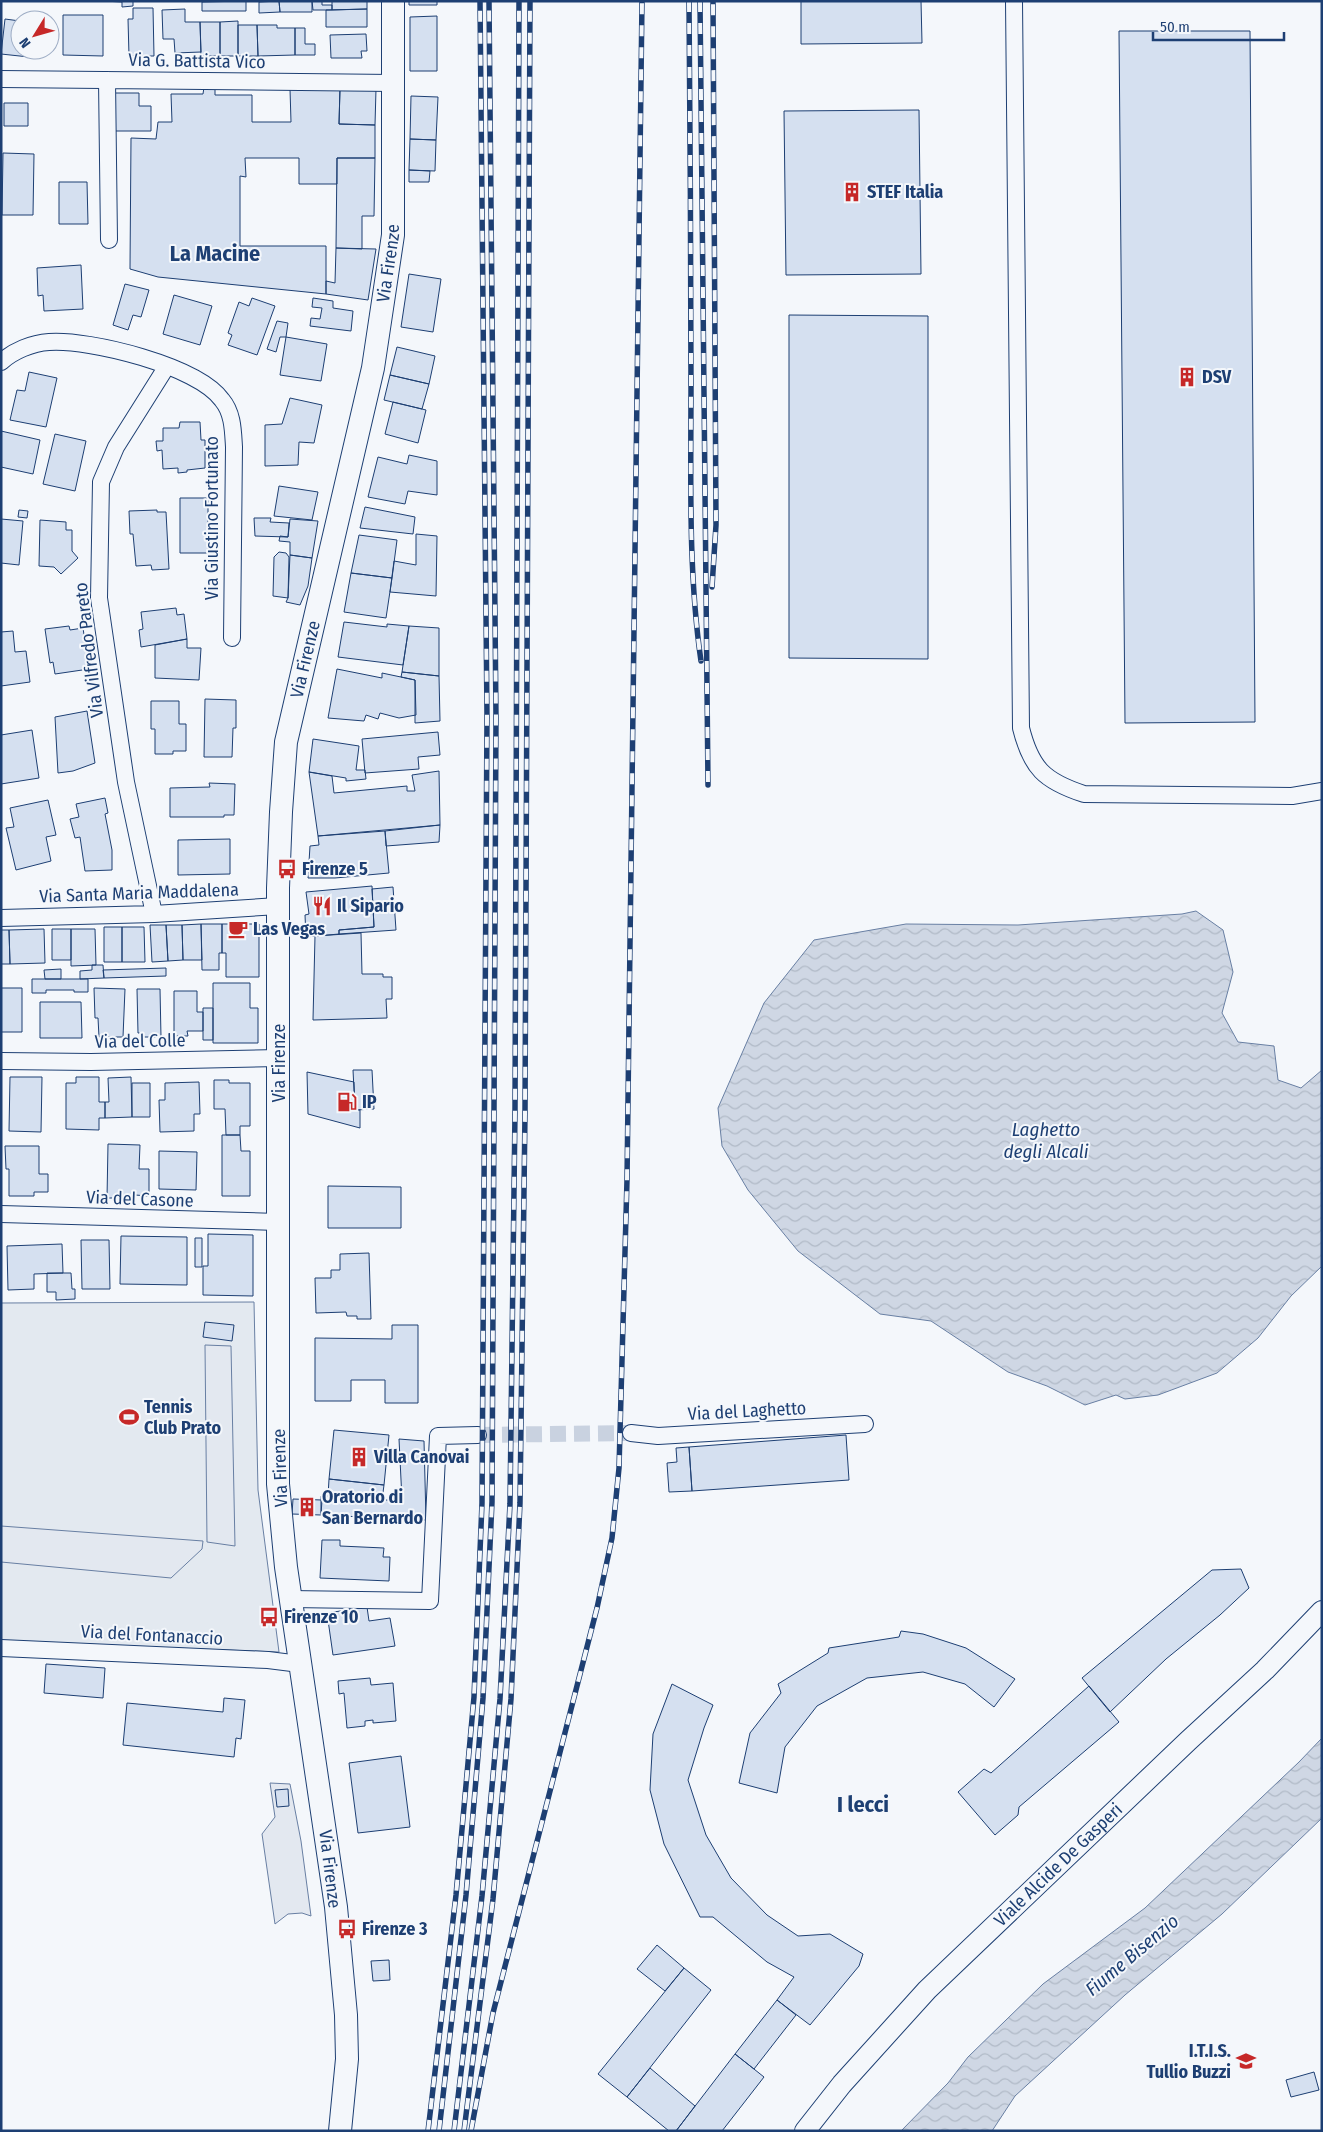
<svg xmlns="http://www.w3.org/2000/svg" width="1323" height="2132" viewBox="0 0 1323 2132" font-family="'Fira Sans Condensed',sans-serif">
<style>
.park{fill:#e3e9f0;stroke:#687fa3}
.parking{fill:#e3e8f0;stroke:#687fa3}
.water{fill:url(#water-waves);stroke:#687fa3}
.building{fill:#d5e0f0;stroke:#1d3f73}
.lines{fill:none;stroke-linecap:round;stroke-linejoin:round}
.minor-tunnel{stroke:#c9d2e0;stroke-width:16;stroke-dasharray:16 8;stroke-linecap:butt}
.minor-casing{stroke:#1d3f73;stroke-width:18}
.tertiary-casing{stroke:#1d3f73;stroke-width:22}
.secondary-casing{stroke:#1d3f73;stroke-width:24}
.minor{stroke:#f4f7fb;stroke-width:16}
.tertiary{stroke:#f4f7fb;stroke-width:20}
.secondary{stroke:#f4f7fb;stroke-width:22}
.rail-casing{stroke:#1d3f73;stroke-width:5.5}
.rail{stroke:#f4f7fb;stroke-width:4;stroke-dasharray:11;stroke-linecap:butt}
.labels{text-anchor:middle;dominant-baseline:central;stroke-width:4;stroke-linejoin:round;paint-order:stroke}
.street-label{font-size:18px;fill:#1d3f73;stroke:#f4f7fb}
.poi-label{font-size:18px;font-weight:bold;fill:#1d3f73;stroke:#f4f7fb;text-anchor:start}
.water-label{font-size:19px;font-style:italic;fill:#1d3f73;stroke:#f4f7fb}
.district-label{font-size:22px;font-weight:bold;fill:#1d3f73;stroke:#f4f7fb}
</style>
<defs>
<pattern id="water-waves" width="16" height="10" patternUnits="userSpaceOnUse" patternTransform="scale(1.25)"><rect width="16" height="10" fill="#cfd7e4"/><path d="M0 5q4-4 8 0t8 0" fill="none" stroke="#b1bac7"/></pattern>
</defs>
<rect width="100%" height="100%" fill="#f4f7fb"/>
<path class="park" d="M254 1302 258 1490 279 1652 40 1643 1 1645V1303Z"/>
<path class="parking" d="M205 1345 231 1346 235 1546 207 1542Z
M1 1526 203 1541 202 1549 171 1578 1 1562Z
M270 1783 290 1784 301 1841 311 1916 302 1913 288 1914 275 1924 262 1834 275 1817Z"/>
<path class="water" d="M1196 911 1223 930 1233 972 1222 1013 1238 1042 1274 1046 1278 1080 1301 1088 1322 1070V1266L1291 1296 1258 1338 1217 1373 1158 1395 1125 1399 1116 1395 1085 1405 1047 1386 1008 1372 931 1321 880 1314 798 1251 748 1190 722 1146 718 1108 764 1003 814 940 906 924 1018 925 1182 914Z
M1322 1738V1818L1222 1914 1125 1995 1015 2096 992 2131H901L948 2083 968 2057 1043 1984 1145 1908 1299 1762Z"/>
<path class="building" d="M103 1H133V6L122 7V2Z
M246 1V11H202V2Z
M279 1 280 12 259 13V2Z
M279 1H312V12H280Z
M312 1H322V5H332V10H313Z
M332 1H367V9L332 10Z
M409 1H437V5H409Z
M801 1H921L922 43 801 44Z
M133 8H153L154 56H129L128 19H133Z
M185 9V22H200L201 52 175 53 174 39H163L162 10Z
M367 9V27H326V10Z
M63 15H103V56L63 55Z
M437 16V71H410V17Z
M5 19 20 21V50H30L29 57 1 54Z
M238 21V56H220V22Z
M200 22H220V56H201Z
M238 25H257L258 56H238Z
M257 25H277V28H295V55L258 56Z
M295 28H305V44H315V55H295Z
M1119 31H1250L1255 722 1125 723Z
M366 34 367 51H361L362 58H331L330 35Z
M204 87 215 88V95H252V122H291L290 89 340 88 339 124 375 125V158H337V184H299V158H245L246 177 240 176V246H326V294L158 277 130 269 131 138 156 139 158 122H172L171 94H203Z
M340 88 376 89 375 125 339 124Z
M115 93H139V106H151V131H115Z
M411 96 438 97 436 140 410 139Z
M4 103H28V126H4Z
M919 110 921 274 786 275 784 111Z
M410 139 436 140 435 171 409 170Z
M3 153 34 154 33 215H2Z
M337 158H375L374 216H362V249L336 248Z
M409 170 430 171 429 182H409Z
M59 182H87L88 224H59Z
M336 248 376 249 368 300 326 294V281L335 283Z
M81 265 83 309 44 311 43 295 38 296 37 268Z
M409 274 441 279 433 332 401 327Z
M125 284 149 290 141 317 133 315 128 330 113 325Z
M174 295 212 306 200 345 163 334Z
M252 298 275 306 257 355 228 345 232 335 228 333 239 302 249 306Z
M313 298 333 301V308L353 311 351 331 310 326 311 318 320 319 322 308 312 307Z
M789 315 928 316V659L789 658Z
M277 321 288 323 286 337H280L276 352 267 349Z
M286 337 327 344 321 381 280 375Z
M397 347 435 356 429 384 390 375Z
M29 372 57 378 46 427 10 420 17 390 25 391Z
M390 375 429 384 422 409 384 400Z
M290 398 322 405 314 443 299 442 298 465 265 466V425L282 424Z
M393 402 426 410 418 443 385 434Z
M180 422H200L201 440H205V468L187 470V472L178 473V468L163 469 162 450 157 451 156 441H163V428H179Z
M1 431 40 440 33 474 1 467Z
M55 434 86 441 75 491 43 484Z
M409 455 437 461V495L408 491 405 504 368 497 378 457 407 464Z
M279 486 318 492 312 520 274 516Z
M180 498H208V553H180Z
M365 507 415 517 413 534 360 528Z
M19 510 28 511 27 518 18 517Z
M157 510V512H166L169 569 152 570 151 565 136 566 133 534H130L129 511Z
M254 518H271L270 522 289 523 288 537 255 536Z
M1 519 23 521 19 565 1 563Z
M290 519 318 521 312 558 290 555V542L279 541 280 536 288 537Z
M40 520 66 522V530H72V551L78 558 61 574 54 567 39 566Z
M416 534 437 536 436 596 390 592 394 561 416 565Z
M359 535 397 540 392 578 351 573Z
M279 552 286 553 289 557 288 598 273 596 274 557Z
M290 555 312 558 308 586 300 605 286 602 288 598Z
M351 573 392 578 386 618 344 612Z
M176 608 177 615 184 614 187 639 141 647 139 630 143 629 141 612Z
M344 622 387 627V624L409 626 403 665 338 657Z
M69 626 70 630 83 628 89 669 55 674 53 662 50 663 45 629Z
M409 626 439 628V676L402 672Z
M13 631 15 652 26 651 30 682 1 686V632Z
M187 639V648H201L199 680 155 678V645Z
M337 669 382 678V673L415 680 416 715 399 718 380 713 378 719 366 715 364 721 328 718Z
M402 672 439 676 440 721 415 723V680L401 677Z
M205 699 236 700V728H233L232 757H204Z
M151 701H179V724H186V751H173V754H155V729H151Z
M87 711 95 763 73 771 58 773 55 717Z
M32 730 39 778 1 784V735Z
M438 732 440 755 418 757 419 769 365 773 362 739Z
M313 739 359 746 356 770H365L366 779 346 781V778L309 772Z
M439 771 440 825 318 836 309 772 332 776 334 793 407 786V791H415L412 775Z
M209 783 235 784 234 815H224V817H170V788L210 787Z
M105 798 108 813 105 814 112 850V870L85 871 80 837 75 838 70 819 79 817 76 804Z
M48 800 56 835 46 837 51 861 16 870 6 828 14 827 10 808Z
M440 825 439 842 386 846 385 831Z
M385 831 389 873 335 878H308L310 846 319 845 318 836Z
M230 839V874L178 875V840Z
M372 886 374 927 339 930V934L306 937 305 915 309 914 306 892Z
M393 887 396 930 339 934V930L374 927 372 889Z
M201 924H222V953H219V970H202Z
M201 924 202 960H183L182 925Z
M222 924H259V977H226V953H222Z
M150 925H166L168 961 152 962Z
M166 925H182L183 960 168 961Z
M104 927H122V962H104Z
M122 927H144L145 962H122Z
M44 929 45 963 10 964 9 930Z
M52 929H71V960H52Z
M71 929H95L96 965 71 966Z
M1 930H9L10 964H1Z
M361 933 362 974H383V977H392V999H386L387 1018 313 1020 315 936Z
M92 965H103L104 978 80 979V971L92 970Z
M166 968V976L104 978 103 970Z
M61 969V979H45L44 970Z
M32 979H88V992H74V990H46V993H32Z
M213 983H250V1008H258V1043H213Z
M1 988H22V1032H1Z
M94 988 125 989 123 1037H99L98 1018H95Z
M137 989H160L161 1037H143V1033H138Z
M174 991H197V1012H203V1031H187L188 1036H174Z
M40 1002H81L82 1038H40Z
M203 1008H213V1040H203Z
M353 1070H372L374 1109 355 1110Z
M307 1072 354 1082 355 1110H360V1128L308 1114Z
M10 1077H42L41 1132 9 1131Z
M76 1077H99V1102H105V1118H99V1130L66 1129V1083H76Z
M131 1077 132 1117 105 1118V1102H109L108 1078Z
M214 1080H229V1083H250V1126H240V1135H226L225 1109H214Z
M199 1082 200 1114H194V1131L160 1132 159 1100H165V1083Z
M132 1083H150V1117H132Z
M222 1135H240L241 1151H250V1196H222Z
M108 1144 140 1145 139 1169H149V1196L135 1195V1198H107Z
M5 1146H39V1174H48V1192H34V1196H9V1169H6Z
M159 1151 197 1152 196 1190 159 1189Z
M328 1186 401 1187V1228H328Z
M208 1234 253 1235V1296L203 1295V1266H208Z
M121 1236 187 1237V1285L120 1284Z
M195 1238H202V1267H195Z
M81 1240H109L110 1289H82Z
M62 1244 63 1273 34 1274V1289L8 1290 7 1246Z
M369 1253 371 1319H357V1316H347L346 1312 316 1313 315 1278H331V1270H340V1254Z
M47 1273H71L72 1289H75V1299L56 1300V1292H47Z
M205 1322 234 1325 232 1341 203 1337Z
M392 1325H418V1403H385V1380H351V1401H315V1338L392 1339Z
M334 1430 389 1435 384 1485 329 1479Z
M846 1435 849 1480 692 1491 689 1447Z
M399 1439 424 1441 426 1520 321 1515V1496H328L329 1479 384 1485 382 1500H402Z
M689 1447 692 1491 669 1492 667 1463 677 1462 676 1448Z
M293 1499 322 1500 321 1515 292 1514Z
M322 1540H340V1546L384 1548 383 1557H390L389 1581 320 1578Z
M1241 1569 1249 1588 1220 1615 1166 1659 1110 1712 1082 1678 1212 1570Z
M367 1607 369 1621 390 1618 395 1646 333 1655 327 1613Z
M901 1631 923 1634 966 1648 1015 1679 994 1707 965 1684 923 1672 867 1678 817 1706 785 1747 777 1793 739 1783 750 1733 781 1693 778 1684 828 1653 829 1648 899 1637Z
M46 1664 105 1668 103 1698 44 1693Z
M370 1678 371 1685 393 1683 396 1721 373 1723V1720L365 1721V1726L347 1728 344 1693 339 1694 338 1681Z
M672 1684 713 1705 704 1728 688 1780 706 1835 731 1878 767 1915 798 1936 830 1934 863 1954 859 1966 810 2025 777 2000 794 1977 767 1962 713 1917H700L664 1844 650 1790 653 1734Z
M1089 1686 1119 1722 1019 1807 1018 1815 995 1835 958 1792 984 1769 991 1773Z
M224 1698 245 1700 241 1739 236 1738 234 1757 123 1745 127 1703 223 1712Z
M401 1756 410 1827 358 1833 349 1763Z
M288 1789 289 1806 277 1807 275 1790Z
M657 1945 684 1968 665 1991 637 1969Z
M389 1960 390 1980 373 1981 371 1961Z
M684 1968 711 1990 627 2097 598 2074Z
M777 2000 796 2015 754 2069 735 2054Z
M735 2054 764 2077 722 2131H676Z
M650 2068 695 2106 676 2131H669L627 2097Z
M1314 2072 1319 2090 1291 2097 1286 2080Z"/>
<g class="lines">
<path class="minor-tunnel" d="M478 1435 631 1433"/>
<defs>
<path id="minor" d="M1014 1 1021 728C1031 768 1044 781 1084 794L1292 796 1322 791
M1 79 393 83
M107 80 109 240
M1 362C13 351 32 343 49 342 90 339 198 366 222 400 233 413 233 431 234 447L232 638
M154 914 126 782 99 598 101 482 116 447 167 366
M1 918 154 914 278 906
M1 1061 91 1062 279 1058
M1 1214 278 1222
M631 1433 658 1436 865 1424
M290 1599 430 1601 438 1436 478 1435
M1 1648 268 1660 300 1664"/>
<g id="tertiary">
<path id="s1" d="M805 2131 842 2084 927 1990 1188 1741 1265 1670 1322 1611"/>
</g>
<g id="secondary">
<path id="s2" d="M340 2131 347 2059 346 2015 336 1907 286 1567 278 1484V888L281 812 286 742 373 368 393 235V1"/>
</g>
</defs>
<use href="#minor" class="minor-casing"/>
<use href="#tertiary" class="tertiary-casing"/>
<use href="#secondary" class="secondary-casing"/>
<use href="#minor" class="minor"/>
<use href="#tertiary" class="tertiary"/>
<use href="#secondary" class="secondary"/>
<defs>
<path id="rail" d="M689 1C690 129 691 258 691 386 691 475 688 572 701 661
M700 1 708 785
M712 587 716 525 713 1
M428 2131 456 1895 474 1697 482 1503 487 717 480 1
M439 2131 466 1895 483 1698 492 1502 496 718 489 1
M454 2131 482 1896 500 1699 510 1504 515 1112 519 1
M464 2131 493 1899 511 1699 520 1503 525 1113 530 1
M471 2131 493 2013 597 1608 612 1538 619 1468 627 1180 642 1"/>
</defs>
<use href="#rail" class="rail-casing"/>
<use href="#rail" class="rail"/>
</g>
<defs>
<symbol id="building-bare" viewBox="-9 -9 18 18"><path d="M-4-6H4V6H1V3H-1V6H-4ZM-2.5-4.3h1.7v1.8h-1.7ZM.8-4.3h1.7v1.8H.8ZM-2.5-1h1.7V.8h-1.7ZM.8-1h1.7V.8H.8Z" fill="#c62828" stroke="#f4f7fb" stroke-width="2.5" paint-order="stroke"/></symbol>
<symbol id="bus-bare" viewBox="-9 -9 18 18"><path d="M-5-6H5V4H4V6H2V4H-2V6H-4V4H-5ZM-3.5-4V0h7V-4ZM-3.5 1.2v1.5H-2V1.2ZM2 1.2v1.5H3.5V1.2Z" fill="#c62828" stroke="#f4f7fb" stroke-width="2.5" paint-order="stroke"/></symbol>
<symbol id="restaurant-bare" viewBox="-9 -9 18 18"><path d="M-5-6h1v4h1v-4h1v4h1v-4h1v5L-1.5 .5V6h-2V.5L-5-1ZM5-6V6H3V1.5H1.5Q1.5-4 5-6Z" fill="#c62828" stroke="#f4f7fb" stroke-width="2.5" paint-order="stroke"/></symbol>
<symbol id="cafe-bare" viewBox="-9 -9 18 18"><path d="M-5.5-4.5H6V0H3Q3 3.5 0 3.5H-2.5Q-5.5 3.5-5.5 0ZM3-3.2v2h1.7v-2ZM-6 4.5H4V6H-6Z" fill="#c62828" stroke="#f4f7fb" stroke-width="2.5" paint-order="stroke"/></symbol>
<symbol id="fuel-bare" viewBox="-9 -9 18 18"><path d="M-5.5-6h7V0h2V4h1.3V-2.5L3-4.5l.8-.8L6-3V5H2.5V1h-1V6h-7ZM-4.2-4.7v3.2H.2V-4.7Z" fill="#c62828" stroke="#f4f7fb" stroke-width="2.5" paint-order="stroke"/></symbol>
<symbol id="stadium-bare" viewBox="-9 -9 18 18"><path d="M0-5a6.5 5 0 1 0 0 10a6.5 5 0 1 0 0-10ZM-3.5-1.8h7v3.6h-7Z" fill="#c62828" stroke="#f4f7fb" stroke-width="2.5" paint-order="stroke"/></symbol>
<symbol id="school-bare" viewBox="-9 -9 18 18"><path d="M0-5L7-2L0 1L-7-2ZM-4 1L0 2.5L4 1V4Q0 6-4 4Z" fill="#c62828" stroke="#f4f7fb" stroke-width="2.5" paint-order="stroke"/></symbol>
</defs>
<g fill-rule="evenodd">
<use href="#building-bare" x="838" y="178" width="28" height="28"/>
<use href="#building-bare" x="1173" y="363" width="28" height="28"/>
<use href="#bus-bare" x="273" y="855" width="28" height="28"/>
<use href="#restaurant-bare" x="308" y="892" width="28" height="28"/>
<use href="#cafe-bare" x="224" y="915" width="28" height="28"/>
<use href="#fuel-bare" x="333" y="1088" width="28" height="28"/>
<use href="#stadium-bare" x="115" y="1403" width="28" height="28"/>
<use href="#building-bare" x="345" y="1443" width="28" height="28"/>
<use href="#building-bare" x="293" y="1493" width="28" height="28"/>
<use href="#bus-bare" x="255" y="1603" width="28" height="28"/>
<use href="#bus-bare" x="333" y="1915" width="28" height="28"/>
<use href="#school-bare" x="1232" y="2047" width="28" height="28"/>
</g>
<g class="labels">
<g class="street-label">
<text transform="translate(197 61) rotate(1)">Via G. Battista Vico</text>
<text stroke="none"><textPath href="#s2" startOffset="1884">Via Firenze</textPath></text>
<text transform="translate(212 518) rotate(-90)">Via Giustino Fortunato</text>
<text transform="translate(89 650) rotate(-97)">Via Vilfredo Pareto</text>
<text stroke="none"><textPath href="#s2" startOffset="1479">Via Firenze</textPath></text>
<text transform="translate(139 893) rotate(-2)">Via Santa Maria Maddalena</text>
<text transform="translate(140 1041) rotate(-1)">Via del Colle</text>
<text transform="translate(279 1063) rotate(-90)">Via Firenze</text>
<text transform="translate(140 1199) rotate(2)">Via del Casone</text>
<text transform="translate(747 1411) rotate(-3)">Via del Laghetto</text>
<text transform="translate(280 1468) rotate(-92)">Via Firenze</text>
<text transform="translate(152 1635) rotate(3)">Via del Fontanaccio</text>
<text stroke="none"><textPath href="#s1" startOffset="368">Viale Alcide De Gasperi</textPath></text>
<text transform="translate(330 1869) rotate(83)">Via Firenze</text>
</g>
<g class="poi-label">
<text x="867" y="192">STEF Italia</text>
<text x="1202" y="377">DSV</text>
<text x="302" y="869">Firenze 5</text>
<text x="337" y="906">Il Sipario</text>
<text x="253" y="929">Las Vegas</text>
<text x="362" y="1102">IP</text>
<text x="144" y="1407">Tennis<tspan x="144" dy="21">Club Prato</tspan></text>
<text x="374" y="1457">Villa Canovai</text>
<text x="322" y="1497">Oratorio di<tspan x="322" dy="21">San Bernardo</tspan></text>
<text x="284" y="1617">Firenze 10</text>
<text x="362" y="1929">Firenze 3</text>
<text x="1231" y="2051" text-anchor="end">I.T.I.S.<tspan x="1231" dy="21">Tullio Buzzi</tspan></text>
</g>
<g class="water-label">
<text x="1046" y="1129">Laghetto<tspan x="1046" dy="22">degli Alcali</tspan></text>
<text transform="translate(1132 1955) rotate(-40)">Fiume Bisenzio</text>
</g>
<g class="district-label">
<text x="215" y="253">La Macine</text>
<text x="863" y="1804">I lecci</text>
</g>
</g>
<rect width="1323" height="2132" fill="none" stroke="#1d3f73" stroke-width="5"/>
<g transform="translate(35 35) rotate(233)"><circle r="24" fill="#f4f7fb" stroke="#9eadc5"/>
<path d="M0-4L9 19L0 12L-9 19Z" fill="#c62828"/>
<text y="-8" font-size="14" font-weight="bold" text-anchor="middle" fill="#1d3f73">N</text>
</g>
<path d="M1153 32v8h131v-8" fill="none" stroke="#1d3f73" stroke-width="2.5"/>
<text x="1160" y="32" font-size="15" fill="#1d3f73" stroke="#f4f7fb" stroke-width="4" paint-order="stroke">50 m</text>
</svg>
